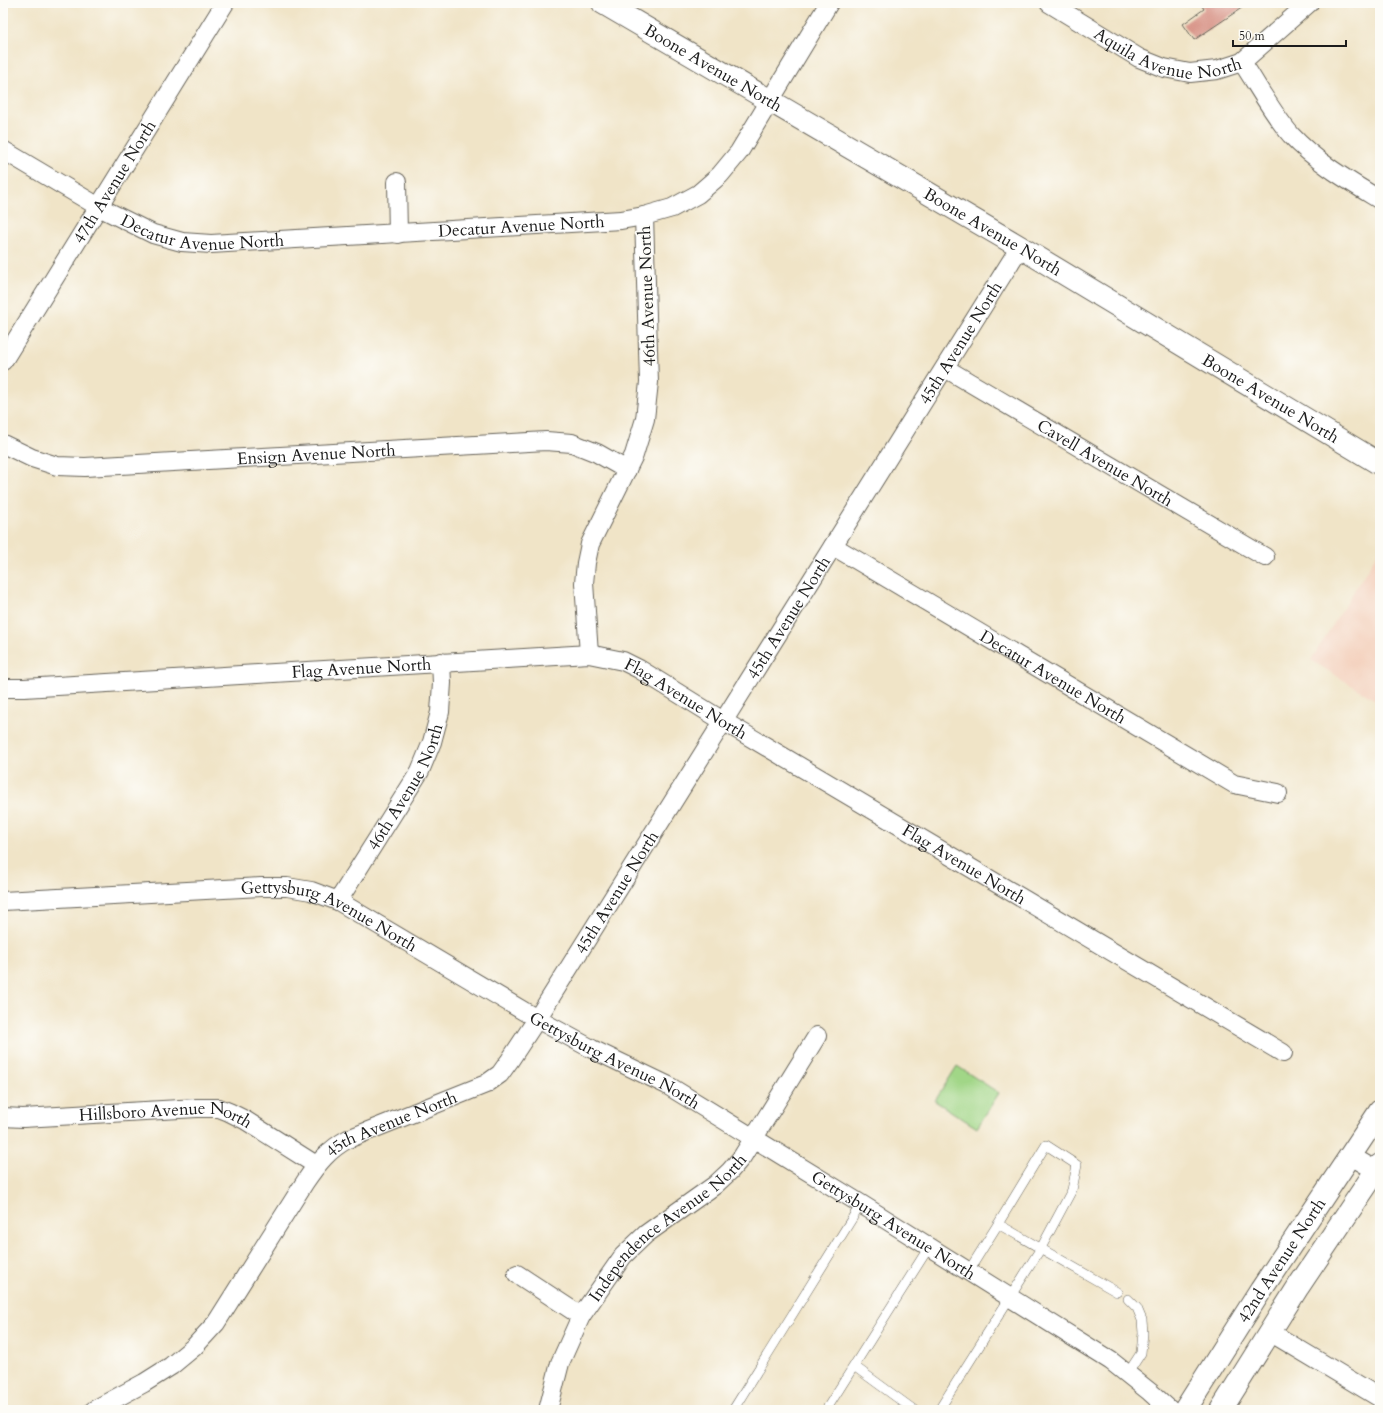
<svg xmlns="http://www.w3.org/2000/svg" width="1383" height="1413" viewBox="0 0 1383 1413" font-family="Cardo,serif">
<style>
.built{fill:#f4d3c0}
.green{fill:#a1d687;stroke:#5e7952}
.building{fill:#d9978b}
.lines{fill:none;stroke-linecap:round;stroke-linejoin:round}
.lane-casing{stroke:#666258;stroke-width:10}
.street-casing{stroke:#666258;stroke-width:20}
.secondary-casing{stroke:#666258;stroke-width:24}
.lane{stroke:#fff;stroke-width:9}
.street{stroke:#fff;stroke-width:18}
.secondary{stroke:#fff;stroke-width:22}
.labels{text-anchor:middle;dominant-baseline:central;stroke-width:3.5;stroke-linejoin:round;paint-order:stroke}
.street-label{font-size:17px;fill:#1c1c1c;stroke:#fdfcf7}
</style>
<rect width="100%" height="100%" fill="#fdfcf7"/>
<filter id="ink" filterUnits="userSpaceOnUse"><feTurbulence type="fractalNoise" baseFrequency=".025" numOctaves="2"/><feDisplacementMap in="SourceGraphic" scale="8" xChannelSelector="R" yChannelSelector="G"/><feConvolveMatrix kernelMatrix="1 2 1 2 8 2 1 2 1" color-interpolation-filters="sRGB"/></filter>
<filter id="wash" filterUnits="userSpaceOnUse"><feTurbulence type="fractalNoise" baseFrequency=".012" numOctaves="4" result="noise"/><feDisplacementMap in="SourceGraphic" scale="16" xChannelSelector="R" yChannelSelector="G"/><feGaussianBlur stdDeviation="0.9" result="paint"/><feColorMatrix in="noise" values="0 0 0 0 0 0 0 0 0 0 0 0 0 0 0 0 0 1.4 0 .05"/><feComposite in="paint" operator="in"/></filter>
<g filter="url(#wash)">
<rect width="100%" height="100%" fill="#f0e4c7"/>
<path class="built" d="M1380 549V703L1311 660Z"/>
<path class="green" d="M957 1066 999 1093 977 1128 935 1101Z"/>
<g id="blocks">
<path class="building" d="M1200 3H1249L1194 40 1183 24 1204 9Z"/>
</g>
</g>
<g filter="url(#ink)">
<use href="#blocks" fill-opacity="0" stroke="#666258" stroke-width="1"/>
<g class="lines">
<defs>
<path id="lane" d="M968 1272 998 1224
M854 1366 914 1410
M1128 1373 1141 1353 1143 1333 1142 1320 1137 1308 1128 1299
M733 1410 861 1204
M826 1410 929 1247
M939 1410 1041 1248 1072 1190 1077 1165 1046 1145 998 1224 1117 1292"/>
<g id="street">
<path id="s1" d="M1049 3 1139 58 1164 68 1190 73 1217 70 1242 62 1309 3"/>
<path d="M1242 62C1258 86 1272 113 1291 135 1316 162 1349 181 1380 200"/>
<path id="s2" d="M3 150 99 207 153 234 182 242 211 244 621 220 644 216"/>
<path d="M397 182 398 234"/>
<path id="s3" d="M3 361 225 3"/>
<path id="s4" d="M945 368 1265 557"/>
<path id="s5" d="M3 444 32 458 57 466 85 467 546 441 572 443 597 453 627 470"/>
<path id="s6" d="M833 546 1234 784 1278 793"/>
<path d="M589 654 584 583 586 563 590 544 634 455 645 419 649 382 644 216 672 208 698 194 720 175 739 152 829 3"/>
<path id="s7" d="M3 688H24L589 654 623 661 639 669 723 721 1283 1053"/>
<path id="s8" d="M3 901 261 887H287L311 891 338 901 537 1019 592 1049 667 1085 861 1204 1111 1361 1150 1392 1170 1410"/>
<path id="s9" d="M338 901 420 771 432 742 440 712 442 683 441 662"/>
<path id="s10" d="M3 1117 23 1118 197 1108H219L229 1112 245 1120 316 1165"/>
<path d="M1351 1156 1380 1173"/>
<path d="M517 1274 581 1316"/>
<path d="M1270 1332 1380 1398"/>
<path id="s11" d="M94 1410 144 1383 171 1366 194 1347 216 1323 305 1182C317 1164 329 1149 348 1139L486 1084 500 1074 510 1060 537 1019 1020 247"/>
<path id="s12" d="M548 1410 560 1363 581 1316 623 1256 646 1234 715 1185 730 1171 742 1157 817 1036"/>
</g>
<g id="secondary">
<path id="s13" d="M603 3 1020 247 1380 464"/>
<path id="s14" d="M1185 1410 1261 1290 1380 1111"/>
<path d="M1221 1410 1298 1287 1380 1165"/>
</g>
</defs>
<use href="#lane" class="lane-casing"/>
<use href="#street" class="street-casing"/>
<use href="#secondary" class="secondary-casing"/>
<use href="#lane" class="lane"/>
<use href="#street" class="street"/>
<use href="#secondary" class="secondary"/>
</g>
</g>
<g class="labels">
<g class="street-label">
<text stroke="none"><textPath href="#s1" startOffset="133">Aquila Avenue North</textPath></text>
<text stroke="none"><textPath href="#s13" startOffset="128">Boone Avenue North</textPath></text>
<text stroke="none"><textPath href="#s3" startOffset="211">47th Avenue North</textPath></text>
<text stroke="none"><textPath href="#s2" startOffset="542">Decatur Avenue North</textPath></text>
<text stroke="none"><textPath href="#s2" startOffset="221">Decatur Avenue North</textPath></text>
<text stroke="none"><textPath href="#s13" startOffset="452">Boone Avenue North</textPath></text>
<text transform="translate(647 296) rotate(-92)">46th Avenue North</text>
<text stroke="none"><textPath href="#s11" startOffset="1409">45th Avenue North</textPath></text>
<text stroke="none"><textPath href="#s13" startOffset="776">Boone Avenue North</textPath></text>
<text stroke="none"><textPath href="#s5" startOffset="318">Ensign Avenue North</textPath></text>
<text stroke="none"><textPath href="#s4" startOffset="186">Cavell Avenue North</textPath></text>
<text stroke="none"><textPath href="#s11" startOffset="1085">45th Avenue North</textPath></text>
<text stroke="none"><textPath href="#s7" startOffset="359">Flag Avenue North</textPath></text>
<text stroke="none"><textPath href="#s6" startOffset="256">Decatur Avenue North</textPath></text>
<text stroke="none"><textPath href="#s7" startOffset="695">Flag Avenue North</textPath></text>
<text stroke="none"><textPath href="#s9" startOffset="133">46th Avenue North</textPath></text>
<text stroke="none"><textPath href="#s7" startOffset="1019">Flag Avenue North</textPath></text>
<text stroke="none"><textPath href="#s11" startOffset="761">45th Avenue North</textPath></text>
<text stroke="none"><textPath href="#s8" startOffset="333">Gettysburg Avenue North</textPath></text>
<text stroke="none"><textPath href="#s8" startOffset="657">Gettysburg Avenue North</textPath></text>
<text stroke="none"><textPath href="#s10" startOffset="164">Hillsboro Avenue North</textPath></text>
<text stroke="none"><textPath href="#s11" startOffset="425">45th Avenue North</textPath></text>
<text stroke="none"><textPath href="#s8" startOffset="981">Gettysburg Avenue North</textPath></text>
<text stroke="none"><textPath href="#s12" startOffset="225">Independence Avenue North</textPath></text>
<text stroke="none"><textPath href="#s14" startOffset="178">42nd Avenue North</textPath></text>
</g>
</g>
<rect width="1383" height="1413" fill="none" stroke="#fdfcf7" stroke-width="16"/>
<path d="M1233 40v6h113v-6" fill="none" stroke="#1c1c1c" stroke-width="2"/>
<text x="1239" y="40" font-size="12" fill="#1c1c1c" stroke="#fdfcf7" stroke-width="3" paint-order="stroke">50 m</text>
</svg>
